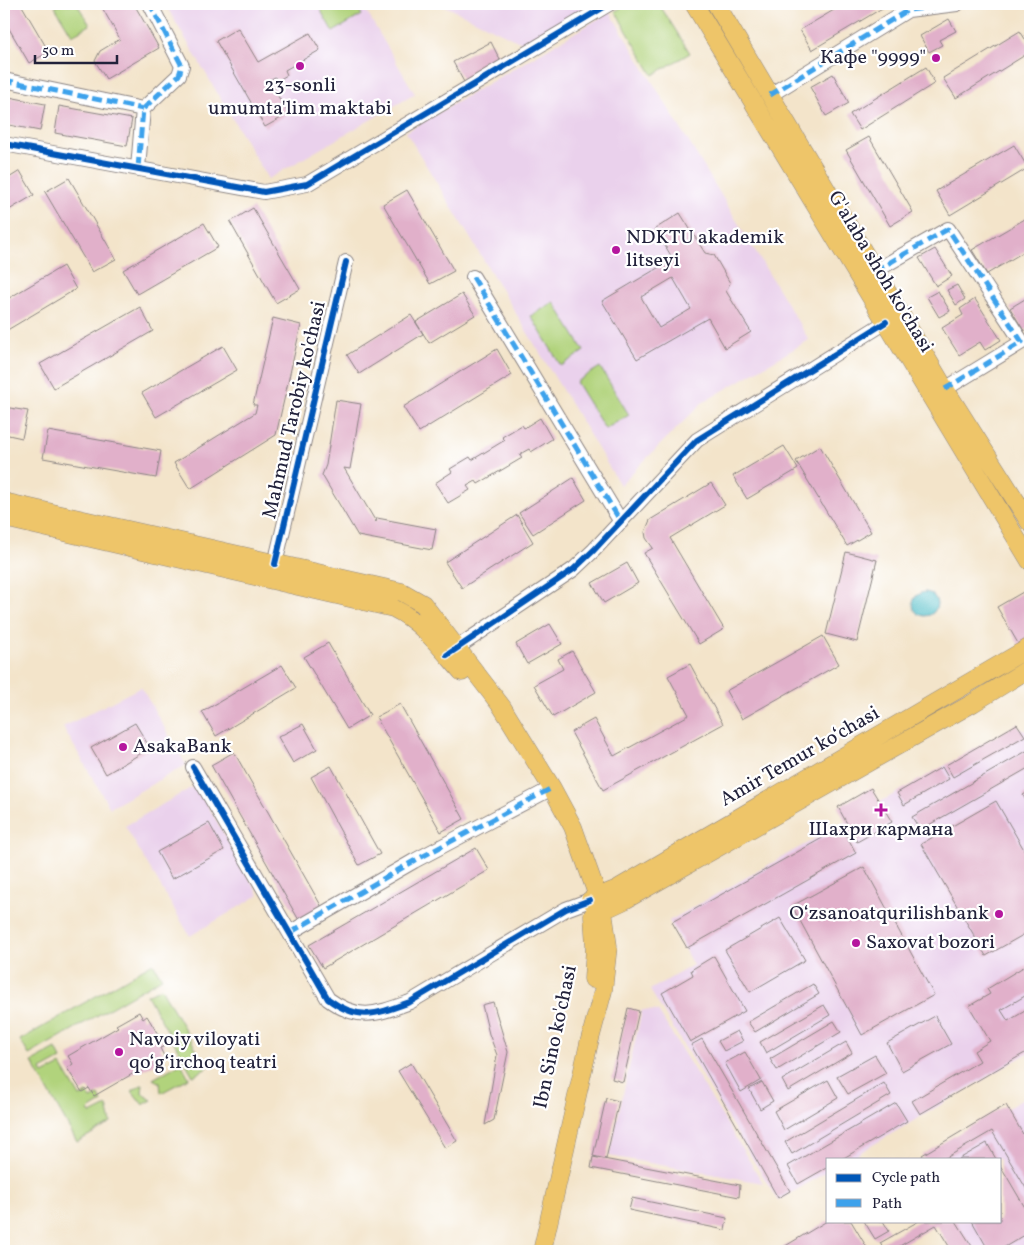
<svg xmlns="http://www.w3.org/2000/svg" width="1034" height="1255" viewBox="0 0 1034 1255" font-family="Vollkorn,serif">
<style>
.built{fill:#ead1ec}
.green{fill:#b1d37b;stroke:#6a7a5b}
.water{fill:#4ebcc6;stroke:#386f80}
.building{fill:#e1b0ca;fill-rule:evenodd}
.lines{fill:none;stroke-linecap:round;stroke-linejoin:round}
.minor-casing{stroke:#8a8382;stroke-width:16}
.major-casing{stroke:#8a8382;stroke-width:19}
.minor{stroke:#fff;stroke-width:14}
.major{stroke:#eec569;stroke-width:18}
.quiet{stroke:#3ea2ec;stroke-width:5;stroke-dasharray:10 5;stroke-linecap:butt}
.cycleway-casing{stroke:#fff;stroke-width:9}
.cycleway{stroke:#0057b8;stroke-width:6}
.poi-dot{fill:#b5179e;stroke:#fff;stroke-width:2}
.labels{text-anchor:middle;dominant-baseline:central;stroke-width:4.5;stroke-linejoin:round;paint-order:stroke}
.poi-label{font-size:20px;fill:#22223b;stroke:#fff;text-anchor:start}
.street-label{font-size:20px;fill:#22223b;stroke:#fff}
</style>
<rect width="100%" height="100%" fill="#fff"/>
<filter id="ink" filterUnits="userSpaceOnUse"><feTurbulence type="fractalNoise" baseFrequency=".02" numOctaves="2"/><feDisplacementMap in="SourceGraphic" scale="10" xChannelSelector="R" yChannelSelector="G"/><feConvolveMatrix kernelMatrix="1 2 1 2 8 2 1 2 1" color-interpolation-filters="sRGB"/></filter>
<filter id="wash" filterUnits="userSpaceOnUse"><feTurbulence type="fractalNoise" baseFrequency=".0096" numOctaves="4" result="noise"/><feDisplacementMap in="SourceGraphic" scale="20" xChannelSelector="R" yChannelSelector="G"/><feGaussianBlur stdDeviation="1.12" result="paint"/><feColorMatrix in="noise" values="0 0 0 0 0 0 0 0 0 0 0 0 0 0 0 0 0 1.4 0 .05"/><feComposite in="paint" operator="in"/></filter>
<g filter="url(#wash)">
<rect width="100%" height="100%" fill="#f3e4ca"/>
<path class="built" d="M165 4H362L415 94 268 179Z
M441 4H601L526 45Z
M610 12 809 340 702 403 620 485 406 132Z
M141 687 186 765 110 808 63 727Z
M1015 726 1030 733V1052L849 1159H828V1171L778 1201 650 990 693 965 669 921Z
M196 785 259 895 190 936 125 826Z
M642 1010 658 1011 763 1183 609 1156Z
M1030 1095V1251H958L941 1221H1000V1159H922Z"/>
<path class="green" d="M61 4H77L90 25 72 35 55 7Z
M317 4H355L362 15 333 32Z
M629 4H659L690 53 653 75 615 11Z
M554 302 584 351 561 366 531 316Z
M600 367 629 415 605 429 576 382Z
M153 963 162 978 29 1055 20 1040Z
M161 988 207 1068 193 1076 147 995Z
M56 1049 61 1059 41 1070 43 1074 61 1065 80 1097 87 1093 91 1099 99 1095 102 1102 89 1110 91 1114 107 1106 111 1123 77 1142 32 1062Z
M181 1063 189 1078 161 1093 160 1083 153 1079Z
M143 1084 142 1092 145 1096 152 1100 143 1105 132 1091Z"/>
<path class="water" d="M913 604a12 12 0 1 1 24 0a12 12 0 1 1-24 0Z"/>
<g id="blocks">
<path class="building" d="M4 4H21L49 52 29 63 4 20Z
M100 4H134L159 48 106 79 95 61 100 51 120 39Z
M844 4H889L812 50 800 30Z
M949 19 956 31 939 40 942 45 929 52 920 36Z
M238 28 258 62 310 33 320 50 285 70 287 75 277 81 275 77 269 80 288 114 265 127 216 41Z
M1020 31 1030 47V52L956 98 943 78Z
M491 42 501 62 464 82 453 62Z
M926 67 935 83 860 130 850 114Z
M833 74 849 103 826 116 810 87Z
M4 96 45 104 40 131 4 124Z
M59 106 132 119 127 146 55 133Z
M869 137 913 212 890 226 846 150Z
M1014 145 1028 168 950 215 936 191Z
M20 171 34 195 4 213V181Z
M69 178 116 259 92 272 45 192Z
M407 190 454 271 430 284 383 204Z
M253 208 300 289 276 303 230 222Z
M680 213 705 253 714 255 730 283 726 291 751 332 725 348 708 318 637 359 602 301 673 259 655 229ZM673 278 691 309 659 328 641 297Z
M1030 216V248L987 274 972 250Z
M204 223 218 247 137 294 123 270Z
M935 249 952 276 936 286 919 258Z
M63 266 76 289 4 332V301Z
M957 285 965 299 956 305 947 290Z
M938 291 950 311 939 317 927 297Z
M462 294 475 315 429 343 416 322Z
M1030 296V327L1024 331 1010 308Z
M975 299 1001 340 985 350 980 342 959 355 942 328 963 315 960 309Z
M140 307 153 331 54 388 40 364Z
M411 315 423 334 359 374 347 355Z
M273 318 301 325 276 435 190 489 174 463 255 413 257 405H253Z
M223 346 237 370 156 417 142 393Z
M497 349 512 375 419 432 403 407Z
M336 400 361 404 350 469 344 468 376 522 377 518 436 529 432 550 358 536 322 475 326 465Z
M4 407 28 411 22 438 4 434Z
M540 418 552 439 531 452 529 449 520 454 522 458 478 484 476 481 467 486 470 490 448 503 435 483 452 472 450 469 470 457 472 460 505 440 502 437 522 425 524 428Z
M48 431 161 451 156 478 43 458Z
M784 446 798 469 747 499 733 476Z
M820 446 871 532 847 546 796 461Z
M573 478 586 500 533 534 519 513Z
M711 483 725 505 670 538 724 629 699 644 644 553 653 548 646 538 645 532 650 520Z
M517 515 533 542 462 588 445 562Z
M846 552 877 560 857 642 826 634Z
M627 563 638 583 604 603 592 583Z
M1030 588V664L997 607Z
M550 624 562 644 527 664 516 644Z
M823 636 839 664 742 719 726 691Z
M328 643 370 715 347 729 304 657Z
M572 651 596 692 553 717 534 685 563 669 558 659Z
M690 664 723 724 603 790 571 732 594 719 614 756 689 715 668 676Z
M282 665 296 688 216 736 202 712Z
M400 704 464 819 441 832 376 717Z
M135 723 150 748 106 774 91 748Z
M303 724 317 749 293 763 278 737Z
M1017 724 1025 736 953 777 946 765Z
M1030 749V767L920 830 912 817Z
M234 752 323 909 300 922 211 765Z
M331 766 380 854 359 865 311 777Z
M942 767 949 779 904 805 897 793Z
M871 788 892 822 857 842 838 807Z
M1030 791V808L1023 795Z
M996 801 1030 860V931L986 956 921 844Z
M209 823 224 850 172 879 157 852Z
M842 827 856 853 687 948 672 922Z
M476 848 489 870 323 968 309 945Z
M864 867 934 995 862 1035 792 906Z
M780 918 805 960 750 992 725 950Z
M714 956 745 1011 690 1042 662 993 693 975 691 970Z
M1030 963V993L1001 1010 1008 1021 1030 1008V1050L920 1114 912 1101 980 1061 974 1051 990 1041 969 1006 990 994 987 989Z
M813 984 819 994 755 1032 748 1022Z
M493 1002 508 1052 494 1120 485 1125 497 1055 489 1034 482 1005Z
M824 1005 830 1015 766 1053 760 1042Z
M628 1008 639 1011 623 1082 612 1079Z
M139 1012 143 1019 147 1016 165 1046 160 1048 165 1058 142 1071 141 1069 94 1096 89 1088 82 1092 67 1068 73 1064 68 1056 118 1027 116 1025Z
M935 1016 951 1044 902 1071 887 1043Z
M834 1021 841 1032 777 1070 770 1059Z
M737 1031 743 1041 724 1051 718 1041Z
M702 1039 790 1191 778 1198 691 1045Z
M846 1042 852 1053 788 1091 782 1080Z
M745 1052 761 1080 741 1092 725 1063Z
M875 1055 886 1073 848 1094 837 1076Z
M411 1063 457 1141 445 1148 398 1071Z
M828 1080 838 1098 784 1130 774 1111Z
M762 1082 773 1101 760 1109 749 1089Z
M884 1083 891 1095 792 1154 785 1142Z
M606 1098 619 1101 606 1159 593 1156Z
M896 1103 907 1121 842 1159H828V1167L798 1184 788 1166Z
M1006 1105 1030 1146V1195L992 1131 944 1159H924L922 1155Z
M987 1143 996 1159H959Z
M593 1157 740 1185 739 1197 591 1168Z
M1000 1165 1030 1216V1232L998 1251H989L972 1221H1000Z
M632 1198 727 1218 725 1230 629 1210Z
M827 1221H851L869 1251H777Z
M864 1221H883L889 1231 875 1239Z
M919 1221H956L975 1251H952L936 1225 891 1251H885L880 1243Z
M1030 1244V1251H1024L1023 1248Z"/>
</g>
</g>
<g filter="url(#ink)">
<use href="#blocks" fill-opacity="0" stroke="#8a8382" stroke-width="1"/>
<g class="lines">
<defs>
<path id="minor" d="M4 80 143 109
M770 95 908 10 957 4
M4 144 264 192 307 184 609 4
M138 168 143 109 179 75 182 66 150 4
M875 271 948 229 1022 342 945 389
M473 277 621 522
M275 564 346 262
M449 653 574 569 594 550 697 440 886 322
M193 767 328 999C359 1022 377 1014 410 1002L566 909 590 900
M291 932 414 861 552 788"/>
<path id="major" d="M694 4 1030 561
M716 4 945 389 1030 523
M4 502 402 592 423 604 502 707 552 788 573 827 603 911 608 946 603 991 589 1043 542 1251
M4 518 393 608C422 622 441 648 462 672
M590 900 617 889 1030 647
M593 915 625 900 973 703 1030 668
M593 979 595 945 593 917"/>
</defs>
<use href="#minor" class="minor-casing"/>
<use href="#major" class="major-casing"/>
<use href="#minor" class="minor"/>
<use href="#major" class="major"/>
<path class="quiet" d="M4 80 143 109
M770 95 908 10 957 4
M138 168 143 109 179 75 182 66 150 4
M875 271 948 229 1022 342 945 389
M473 277 621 522
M291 932 414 861 552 788"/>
<defs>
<path id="cycleway" d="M4 144 264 192 307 184 609 4
M275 564 346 262
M447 655 574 569 594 550 697 440 886 322
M193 767 328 999C359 1022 377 1014 410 1002L566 909 590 900"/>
</defs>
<use href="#cycleway" class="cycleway-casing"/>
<use href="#cycleway" class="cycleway"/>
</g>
</g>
<g class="poi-dot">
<circle cx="936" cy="58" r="5"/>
<circle cx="300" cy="66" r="5"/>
<circle cx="616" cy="250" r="5"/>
<circle cx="123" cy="747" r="5"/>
<path d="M878.5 802.5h5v5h5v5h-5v5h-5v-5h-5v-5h5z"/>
<circle cx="999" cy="914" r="5"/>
<circle cx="856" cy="943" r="5"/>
<circle cx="119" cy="1052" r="5"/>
</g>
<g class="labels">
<g class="poi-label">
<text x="926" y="58" text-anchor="end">Кафе "9999"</text>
<text x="300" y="86" text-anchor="middle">23-sonli<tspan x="300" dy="23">umumta'lim maktabi</tspan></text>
<text x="626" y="238">NDKTU akademik<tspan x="626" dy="23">litseyi</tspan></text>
<text x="133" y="747">AsakaBank</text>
<text x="881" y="830" text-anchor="middle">Шахри кармана</text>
<text x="989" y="914" text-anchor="end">Oʻzsanoatqurilishbank</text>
<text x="866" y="943">Saxovat bozori</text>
<text x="129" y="1040">Navoiy viloyati<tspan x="129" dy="23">qoʻgʻirchoq teatri</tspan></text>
</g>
<g class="street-label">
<text transform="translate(880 272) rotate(59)">G'alaba shoh ko'chasi</text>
<text transform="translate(295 410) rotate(-77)">Mahmud Tarobiy ko'chasi</text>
<text transform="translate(800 757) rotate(-30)">Amir Temur ko‘chasi</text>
<text transform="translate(556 1037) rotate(-78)">Ibn Sino ko'chasi</text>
</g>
</g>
<rect width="1034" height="1255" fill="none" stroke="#fff" stroke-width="20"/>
<rect x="826" y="1158" width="175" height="65" fill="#ffffff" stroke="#a7a7b1"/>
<rect x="836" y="1174" width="25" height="8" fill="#0057b8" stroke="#a7a7b1"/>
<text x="872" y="1182" font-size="15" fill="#22223b">Cycle path</text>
<rect x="836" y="1199" width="25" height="8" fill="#3ea2ec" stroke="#a7a7b1"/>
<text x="872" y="1208" font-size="15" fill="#22223b">Path</text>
<path d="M35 55v8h82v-8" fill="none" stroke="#22223b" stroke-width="2.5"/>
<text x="42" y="55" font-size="15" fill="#22223b" stroke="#ffffff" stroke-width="4" paint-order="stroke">50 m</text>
</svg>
